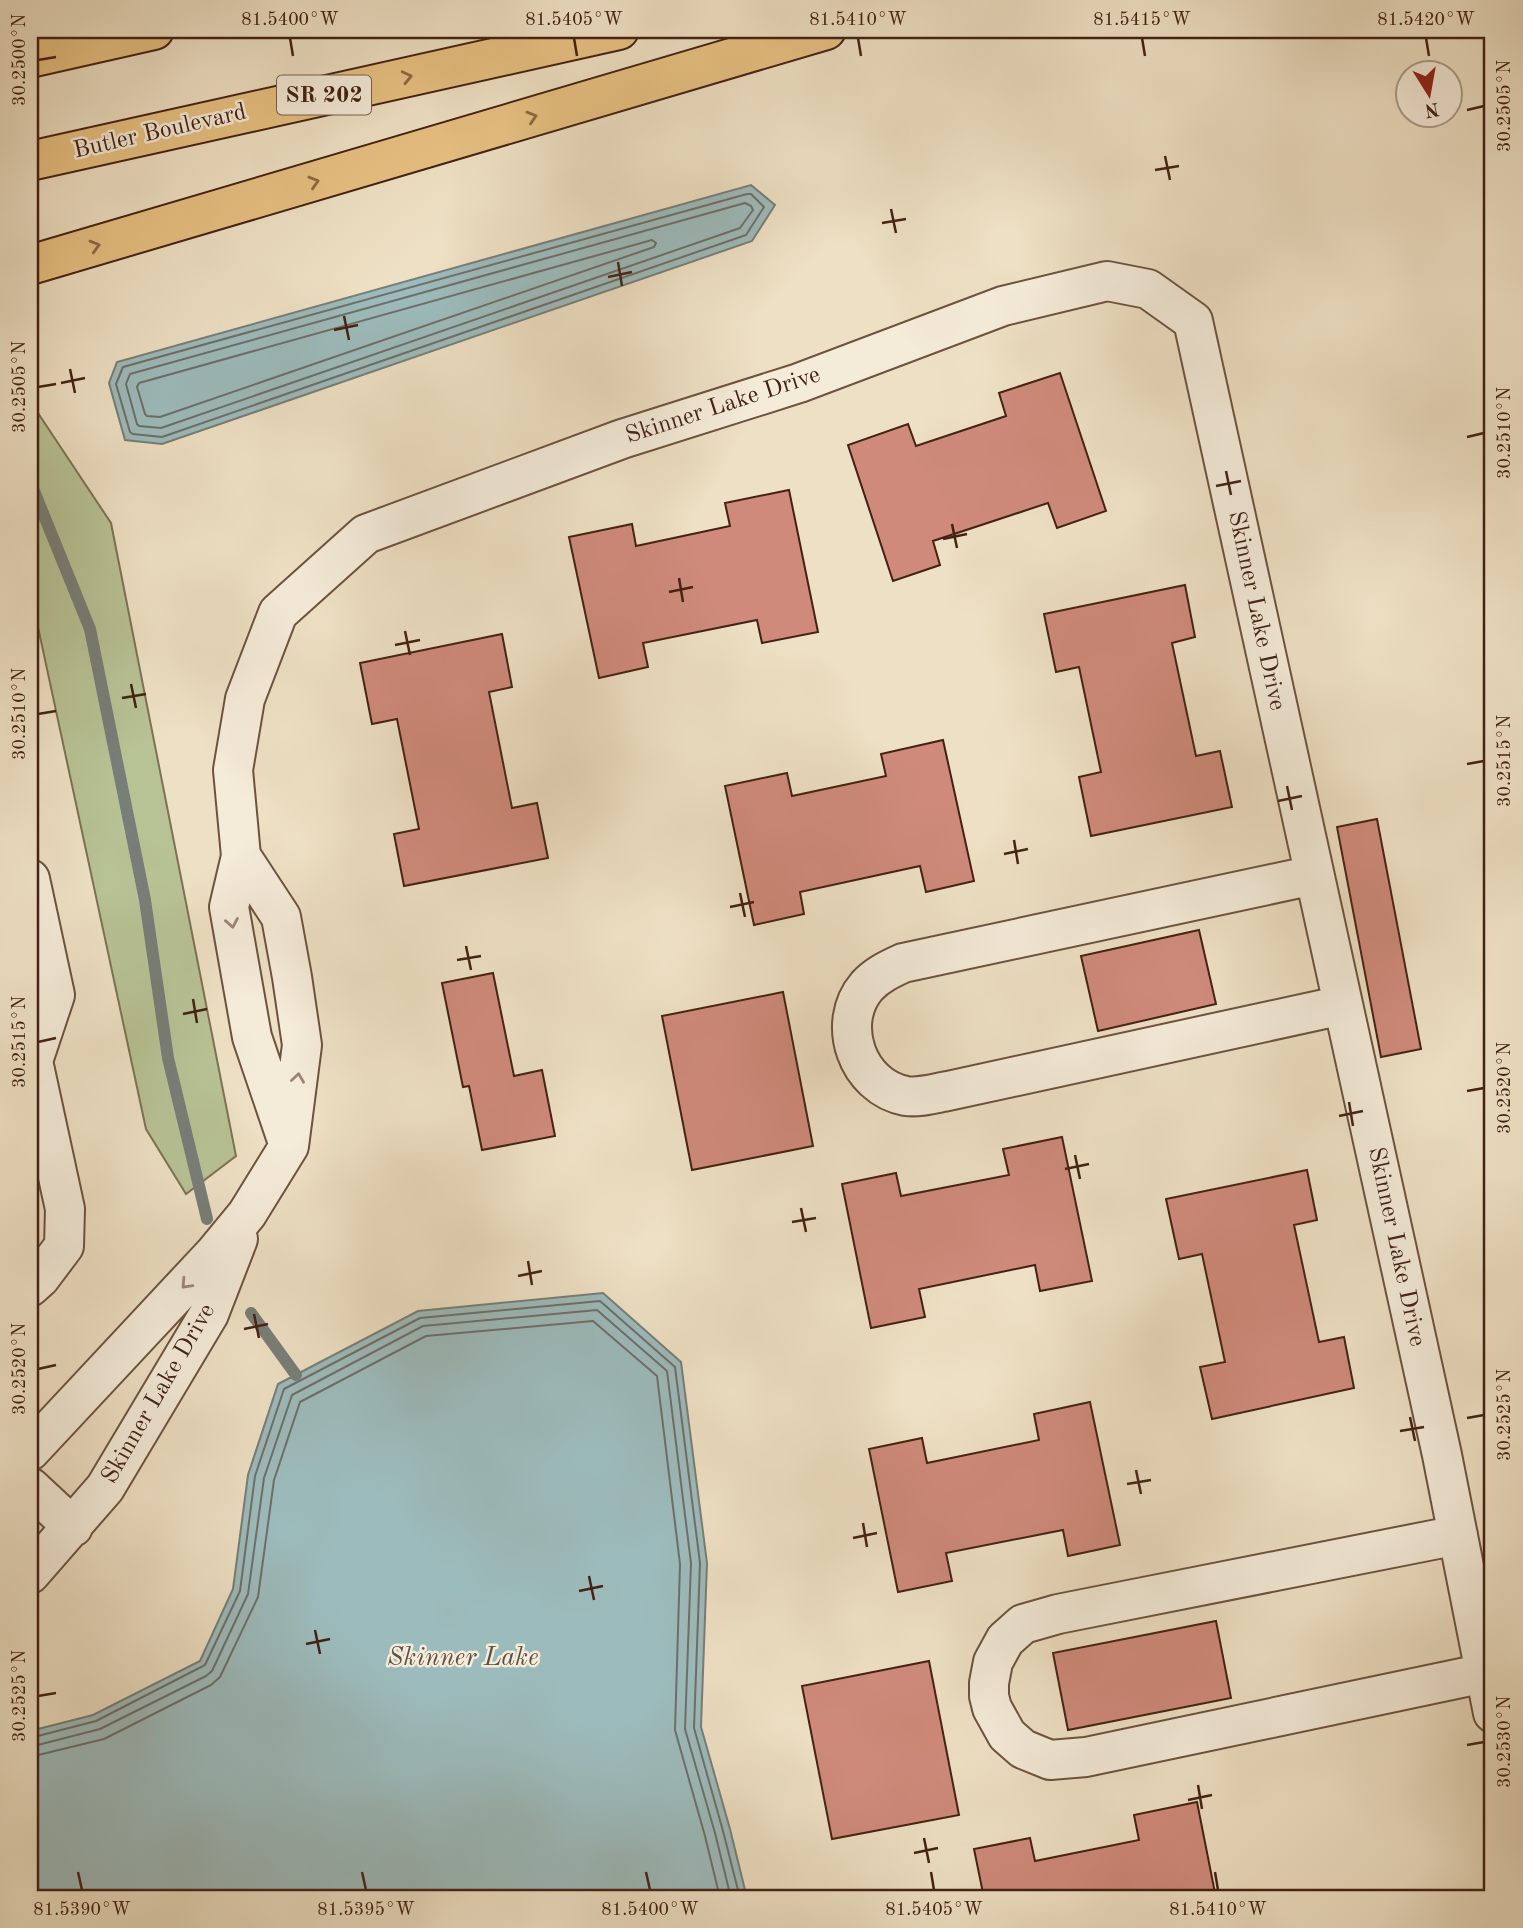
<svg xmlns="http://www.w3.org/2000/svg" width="1523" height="1928" viewBox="0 0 1523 1928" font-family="'Old Standard TT',serif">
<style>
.green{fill:#b7c295;stroke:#7d7254;stroke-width:2}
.water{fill:#9cbbbc;stroke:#787e78;stroke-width:2}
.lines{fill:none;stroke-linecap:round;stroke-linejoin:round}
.shore{stroke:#706e68;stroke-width:2}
.stream{stroke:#787e78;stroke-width:12}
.building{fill:#cf8a7b;stroke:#432213;stroke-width:2}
.minor-casing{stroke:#6e523f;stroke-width:42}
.highway-casing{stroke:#432213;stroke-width:42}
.minor{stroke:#f4ebd9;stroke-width:38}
.highway{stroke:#e7c082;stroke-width:38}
.oneway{stroke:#8d6945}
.oneway2{stroke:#9c8676}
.ticks{fill:none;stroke:#432213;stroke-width:2.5}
.labels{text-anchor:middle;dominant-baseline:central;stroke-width:5;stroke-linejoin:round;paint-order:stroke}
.shield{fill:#f4ebd9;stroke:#785e4e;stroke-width:2}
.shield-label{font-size:23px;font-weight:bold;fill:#432213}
.street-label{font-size:24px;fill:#432213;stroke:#f4ebd9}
.water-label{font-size:26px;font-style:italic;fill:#5e5046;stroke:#f4ebd9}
.neatline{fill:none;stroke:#432213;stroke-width:2.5}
.ticks-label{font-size:18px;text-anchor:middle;fill:#432213}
</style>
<rect width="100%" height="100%" fill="#eee0c4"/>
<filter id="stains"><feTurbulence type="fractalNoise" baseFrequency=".00286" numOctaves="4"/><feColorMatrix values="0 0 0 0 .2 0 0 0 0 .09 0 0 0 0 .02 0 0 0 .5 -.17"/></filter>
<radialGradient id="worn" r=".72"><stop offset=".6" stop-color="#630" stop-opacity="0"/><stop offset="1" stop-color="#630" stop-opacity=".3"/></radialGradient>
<path class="green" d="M30 401 111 523 236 1156 186 1194 146 1129 30 590Z"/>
<path class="water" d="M751 185 775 205 752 241 162 444 125 440 109 383 117 362Z
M603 1293 681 1362 707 1563 701 1727 730 1829 747 1898H30V1731L93 1715 200 1661 233 1589 248 1475 278 1384 418 1311Z"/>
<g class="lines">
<path class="shore" d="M747 194H751L764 207 746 235 162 437 133 434 130 432 116 384 123 367Z
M745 203 751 206 753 210 740 228 161 428 139 426 137 424 126 384 130 374Z
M652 240 656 243 654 247 160 417 147 416 145 414 137 387 139 383Z
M30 1738 96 1721 205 1665 240 1591 255 1476 284 1389 420 1318 600 1301 675 1367 700 1563 694 1728 723 1831 740 1898
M30 1747 100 1729 206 1676 212 1671 248 1594 264 1478 292 1395 423 1326 597 1310 667 1371 691 1563 685 1729 715 1833 731 1898
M30 1757 104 1739 211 1685 220 1677 258 1597 274 1480 300 1402 426 1336 593 1321 657 1376 680 1564 675 1730 705 1836 720 1898"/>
<path class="stream" d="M30 481 90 629 145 900 168 1058 207 1219
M251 1313 296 1375"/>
</g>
<path class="building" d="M1060 373 1106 511 1057 528 1048 503 933 541 940 565 893 581 848 445 908 424 916 446 1006 416 999 393Z
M789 490 818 632 762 643 757 620 643 643 648 667 599 678 569 537 632 524 636 546 730 526 725 503Z
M1185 585 1195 637 1172 643 1196 756 1220 751 1232 807 1091 836 1079 777 1101 772 1079 667 1056 672 1044 614Z
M502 634 512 687 489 692 512 808 537 803 548 858 404 886 394 834 419 829 397 719 372 724 360 663Z
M943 740 974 881 926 892 920 866 800 892 804 914 754 925 725 786 787 773 792 796 886 776 881 754Z
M1377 819 1421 1049 1381 1057 1337 827Z
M1199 930 1216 1004 1098 1031 1081 956Z
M493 973 514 1076 542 1070 555 1136 482 1150 469 1086 463 1087 442 983Z
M783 992 813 1146 692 1170 662 1016Z
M1062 1137 1092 1281 1040 1291 1035 1265 919 1289 925 1317 871 1328 842 1184 896 1173 901 1196 1009 1175 1003 1149Z
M1307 1170 1317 1220 1294 1225 1319 1342 1344 1337 1354 1388 1212 1419 1200 1367 1225 1362 1202 1254 1179 1259 1166 1199Z
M1090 1402 1120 1545 1068 1556 1063 1530 946 1553 952 1581 898 1592 869 1449 922 1438 927 1463 1039 1440 1034 1414Z
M1216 1621 1231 1698 1068 1730 1053 1653Z
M929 1661 959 1815 832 1839 802 1686Z
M1197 1802 1216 1898H984L974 1849 1030 1838 1035 1861 1139 1840 1134 1815Z"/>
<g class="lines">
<defs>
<path id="minor" d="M1314 875 903 963C890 969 877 975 867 986 835 1023 857 1087 906 1096 919 1098 936 1093 948 1091L1343 1005
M30 879 55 995 33 1061 65 1209 64 1246 40 1278 30 1287
M289 1146 252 1037 229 907 241 856 233 770 245 699 278 613 366 534 622 439 799 383 1003 306 1107 281 1148 289 1193 321 1442 1455 1493 1713
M30 1451 214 1254 247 1214 289 1146 302 1045 292 977 281 917 241 856
M30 1487 73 1527
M1458 1535 1058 1614 1023 1624 1005 1640 993 1662 989 1683V1696L992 1708 1007 1735 1023 1749 1050 1760 1086 1757 1485 1673
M30 1574 105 1488 209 1314 238 1239"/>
<path id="highway" d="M30 58 154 30
M30 161 619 30
M30 265 826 30"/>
</defs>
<use href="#minor" class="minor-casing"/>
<use href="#highway" class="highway-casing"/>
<use href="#minor" class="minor"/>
<use href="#highway" class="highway"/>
</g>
<defs><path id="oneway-chevron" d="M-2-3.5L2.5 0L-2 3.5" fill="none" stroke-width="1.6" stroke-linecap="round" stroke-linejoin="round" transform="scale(1.75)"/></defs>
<g class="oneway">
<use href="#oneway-chevron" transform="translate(407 77) rotate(-13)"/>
<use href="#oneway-chevron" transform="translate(532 117) rotate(-17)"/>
<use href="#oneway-chevron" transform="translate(314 182) rotate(-17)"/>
<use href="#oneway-chevron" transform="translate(95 246) rotate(-16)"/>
</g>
<g class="oneway2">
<use href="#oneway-chevron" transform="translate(232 923) rotate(80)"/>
<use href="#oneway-chevron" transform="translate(298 1078) rotate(-82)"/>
<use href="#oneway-chevron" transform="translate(186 1284) rotate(133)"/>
</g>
<path class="ticks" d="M290 38 293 56M574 38 577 56M858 38 861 56M1142 38 1145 56M1426 38 1429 56M38 60 56 57M1467 110 1484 106M1165 156 1170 180M1155 170 1179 166M891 209 896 233M882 223 906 219M618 262 622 286M608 277 632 272M344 316 349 340M334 330 358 325M70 369 75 393M61 383 85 378M38 387 56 384M1467 437 1484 433M1226 471 1231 495M1216 486 1241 481M952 524 957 548M943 539 967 534M679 578 683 602M669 592 693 587M405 631 410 655M395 645 420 640M131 684 136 708M122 698 146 694M38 714 56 711M1467 764 1484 761M1287 786 1292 810M1278 801 1302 796M1014 840 1018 864M1004 854 1028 849M740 893 745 917M730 907 754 902M466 946 471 970M457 960 481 956M193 999 197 1023M183 1014 207 1009M38 1042 56 1038M1467 1091 1484 1088M1349 1102 1353 1126M1339 1116 1363 1111M1075 1155 1080 1179M1065 1169 1089 1164M801 1208 806 1232M792 1222 816 1218M528 1261 532 1285M518 1276 542 1271M254 1314 259 1338M244 1329 268 1324M38 1369 56 1365M1410 1417 1415 1441M1467 1418 1484 1415M1400 1431 1424 1427M1136 1470 1141 1494M1127 1484 1151 1480M863 1523 867 1547M853 1538 877 1533M589 1576 594 1600M579 1591 603 1586M315 1630 320 1654M306 1644 330 1639M38 1696 56 1693M1467 1745 1484 1742M1198 1785 1202 1809M1188 1800 1212 1795M924 1838 929 1863M914 1853 938 1848M78 1872 82 1890M362 1872 366 1890M646 1872 650 1890M931 1872 934 1890M1215 1872 1218 1890"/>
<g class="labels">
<rect class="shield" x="277" y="75.5" width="94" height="39" rx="5"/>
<g class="shield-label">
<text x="324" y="95">SR 202</text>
</g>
<g class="street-label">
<text transform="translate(160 132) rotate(-13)">Butler Boulevard</text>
<text transform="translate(723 406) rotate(-18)">Skinner Lake Drive</text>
<text transform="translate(1256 611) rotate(78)">Skinner Lake Drive</text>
<text transform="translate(1396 1247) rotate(78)">Skinner Lake Drive</text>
<text transform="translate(159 1394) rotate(-60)">Skinner Lake Drive</text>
</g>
<g class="water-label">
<text x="463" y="1658">Skinner Lake</text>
</g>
</g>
<rect width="1523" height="1928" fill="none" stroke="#eee0c4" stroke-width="77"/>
<g transform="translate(1429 94) rotate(169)"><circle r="33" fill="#f4ebd9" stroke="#ad9b8a" stroke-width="2"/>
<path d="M0-5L12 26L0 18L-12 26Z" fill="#8f2418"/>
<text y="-10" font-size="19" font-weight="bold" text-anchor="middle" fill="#432213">N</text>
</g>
<rect x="38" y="38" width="1446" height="1852" class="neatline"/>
<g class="ticks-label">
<text x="290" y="25">81.5400°W</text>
<text x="574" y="25">81.5405°W</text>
<text x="858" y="25">81.5410°W</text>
<text x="1142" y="25">81.5415°W</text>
<text x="1426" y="25">81.5420°W</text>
<text transform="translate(19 60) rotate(-90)" y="6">30.2500°N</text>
<text transform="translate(1504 106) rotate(-90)" y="6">30.2505°N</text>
<text transform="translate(19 387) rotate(-90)" y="6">30.2505°N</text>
<text transform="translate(1504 433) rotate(-90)" y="6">30.2510°N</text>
<text transform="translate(19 714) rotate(-90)" y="6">30.2510°N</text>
<text transform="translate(1504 761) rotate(-90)" y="6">30.2515°N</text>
<text transform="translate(19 1042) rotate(-90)" y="6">30.2515°N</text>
<text transform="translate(1504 1088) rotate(-90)" y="6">30.2520°N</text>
<text transform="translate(19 1369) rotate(-90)" y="6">30.2520°N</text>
<text transform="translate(1504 1415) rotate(-90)" y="6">30.2525°N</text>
<text transform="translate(19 1696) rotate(-90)" y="6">30.2525°N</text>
<text transform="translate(1504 1742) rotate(-90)" y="6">30.2530°N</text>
<text x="82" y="1915">81.5390°W</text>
<text x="366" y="1915">81.5395°W</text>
<text x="650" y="1915">81.5400°W</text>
<text x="934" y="1915">81.5405°W</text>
<text x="1218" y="1915">81.5410°W</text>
</g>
<rect width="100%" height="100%" filter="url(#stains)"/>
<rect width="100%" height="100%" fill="url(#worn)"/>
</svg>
